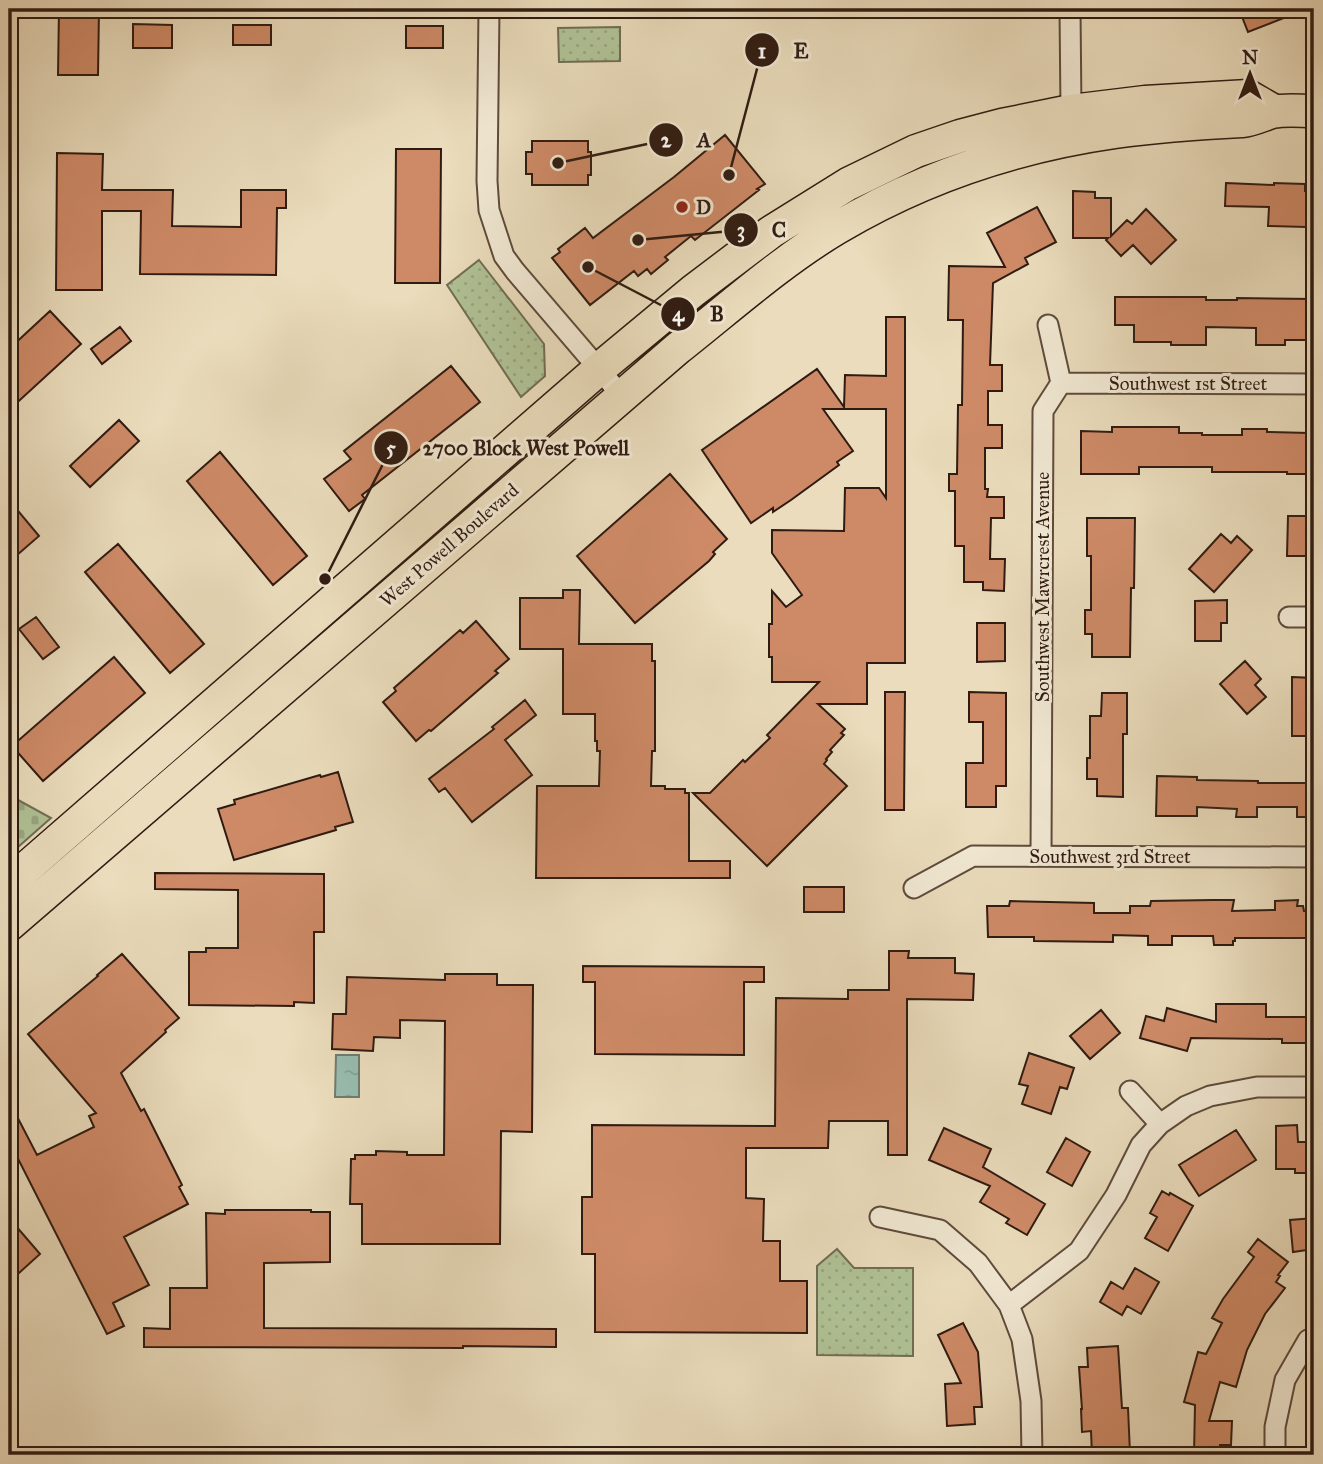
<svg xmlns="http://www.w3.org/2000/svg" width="1323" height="1464" viewBox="0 0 1323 1464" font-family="'IM FELL Great Primer',serif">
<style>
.grass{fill:url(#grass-dots);stroke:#706e54;stroke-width:2}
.cemetery{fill:url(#cemetery-stones);stroke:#706e54;stroke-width:2}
.water{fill:url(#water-ripples);stroke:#6e7c70;stroke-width:2}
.building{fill:#ce8a67;stroke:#301b12;stroke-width:2}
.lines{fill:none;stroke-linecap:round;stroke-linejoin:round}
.street-casing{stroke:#5e4b3c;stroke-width:23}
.primary-casing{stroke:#301b12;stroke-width:35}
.street{stroke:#f1e8d3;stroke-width:19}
.primary{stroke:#eadcbc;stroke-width:32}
.poi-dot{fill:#8f2418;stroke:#f1e8d3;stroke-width:2.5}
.labels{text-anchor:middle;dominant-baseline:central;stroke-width:6;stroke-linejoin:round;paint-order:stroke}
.poi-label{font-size:19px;font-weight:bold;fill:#301b12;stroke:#f1e8d3;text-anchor:start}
.street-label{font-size:19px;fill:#301b12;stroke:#f1e8d3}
.leader{fill:none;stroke:#301b12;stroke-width:2.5}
.callout-dot{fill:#301b12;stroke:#f1e8d3;stroke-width:2.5}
.mark-label{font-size:21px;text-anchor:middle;font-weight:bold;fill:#fff}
.callout-label{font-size:21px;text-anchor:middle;font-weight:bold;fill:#301b12;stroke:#f1e8d3;stroke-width:6;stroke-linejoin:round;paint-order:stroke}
</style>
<defs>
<pattern id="grass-dots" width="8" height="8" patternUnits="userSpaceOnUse" patternTransform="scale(1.75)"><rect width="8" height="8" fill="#b0c296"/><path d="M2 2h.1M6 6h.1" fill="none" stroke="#98a680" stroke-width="1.8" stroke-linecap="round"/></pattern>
<pattern id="cemetery-stones" width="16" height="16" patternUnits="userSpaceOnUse" patternTransform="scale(1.75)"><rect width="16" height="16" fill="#b0c296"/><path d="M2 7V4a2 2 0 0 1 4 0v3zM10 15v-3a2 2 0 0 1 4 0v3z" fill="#98a680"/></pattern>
<pattern id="water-ripples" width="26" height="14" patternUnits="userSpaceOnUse" patternTransform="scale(1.75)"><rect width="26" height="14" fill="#98bcaf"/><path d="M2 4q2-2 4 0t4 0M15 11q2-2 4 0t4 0" fill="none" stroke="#83a196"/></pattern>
</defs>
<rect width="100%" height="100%" fill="#eadcbc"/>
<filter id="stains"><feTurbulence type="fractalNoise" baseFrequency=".00286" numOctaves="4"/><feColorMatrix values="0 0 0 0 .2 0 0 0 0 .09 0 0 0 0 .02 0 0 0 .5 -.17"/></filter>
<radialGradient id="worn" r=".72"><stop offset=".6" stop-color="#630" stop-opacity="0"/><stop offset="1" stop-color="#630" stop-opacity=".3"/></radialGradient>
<path class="grass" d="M620 27V61L559 62 558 28Z
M479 260 544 344 545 376 521 397 447 285Z
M837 1249 854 1268H913V1356L817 1355V1266Z"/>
<path class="cemetery" d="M9 795 51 818 9 855Z"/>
<path class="water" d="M336 1055H359V1097H335Z"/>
<path class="building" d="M59 9H99L98 75H58Z
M1239 9H1304V10L1248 32Z
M133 24 172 25V48H133Z
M233 25H271V45H233Z
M406 26H443V48H406Z
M725 135 765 184 757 189 759 190 695 240 691 236 665 257 668 260 651 274 647 269 638 276 634 271 590 305 552 258 560 252 558 249 585 228 593 238 674 177Z
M532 141H588V152H591V175H588V185H532V174H526V152H532Z
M396 149H441L440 283H395Z
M57 153 103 154 102 190H173L172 226 241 227V190H286V208H277L276 275 140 274 141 211H102V290H56Z
M1226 183 1274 185V183L1305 184V191H1314V208L1307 207 1306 227 1268 226 1269 207 1225 206Z
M1073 191 1095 192V198H1111V236L1127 220 1132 224 1146 209 1176 240 1151 264 1133 245 1121 256 1106 240 1108 238H1073Z
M1037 207 1056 242 1025 258 1028 264 993 283 990 365H1002V391H988V425H1002V448H985V489H988L987 497H1004V518H991L990 559H1005L1004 591 983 590V582H964V546H955V491H949V474H957L958 405H962L963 320H948L949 266 1005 267 987 233Z
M1115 297H1206V300H1237V298L1314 299V340H1285V345H1256V328L1206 327V345H1171V342H1134V325H1115Z
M50 311 81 344 9 410V349Z
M886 317H905V663H867V704H818L845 729 841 733 844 735 830 750 832 752 826 759 827 760 824 764 847 786 767 866 693 793H710L743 760 745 762 770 738 767 735 819 682H772V657H769V624H772V591L786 607 802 595 772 553V530L844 531 845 488H879L886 498V409H823L853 451 837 462 839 465 791 500 773 512V508L751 523 702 450 817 369 844 407 845 375 886 376Z
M120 327 131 341 102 364 91 349Z
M451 366 480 402 362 495 365 499 349 511 324 479 351 459 344 451Z
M119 420 139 441 90 487 70 466Z
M1112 427H1179V433H1202V435H1242V429H1267V432L1309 433V453H1314V474H1287V472H1212V467H1139V474H1081V431L1112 432Z
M220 452 307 556 273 585 187 481Z
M670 474 727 539 713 552 715 554 709 561 635 623 577 556Z
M9 500 39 536 9 562Z
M1288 516H1314V546H1311V556H1287Z
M1087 518H1135L1134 588H1131L1130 657H1092V634H1085V610H1091V556H1087Z
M1221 534 1231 543 1237 536 1252 550 1214 592 1189 569Z
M118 544 204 644 170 673 85 572Z
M563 590H580L579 644H652V661H655V751H652L651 786H665V789H685V793H689V861H730V878H536L537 786H599L600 751H597V741H595V714H563V649H520V598H563Z
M1227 600V623H1221V641H1195V601Z
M36 617 59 647 43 659 19 629Z
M476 621 509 659 495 671 498 673 431 731 429 730 416 741 383 702 396 691 394 688 460 630 463 633Z
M977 623H1005V661L977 662Z
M114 657 145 693 43 781 12 746Z
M1245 661 1261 679 1255 685 1266 697 1247 714 1220 684Z
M1292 677 1314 678V736H1292Z
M885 692H905L904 810H885Z
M969 692 1006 693V786H996V807H966V763H983V722H969Z
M1102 693H1127V734H1123V797L1097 796V779H1087V758H1090V716H1101Z
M525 700 536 715 505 740 532 775 472 822 445 788 439 792 429 779 494 729 492 727Z
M338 772 353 822 335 827 336 830 234 860 218 809 235 804 234 800 320 775 321 777Z
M1157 776 1197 777V780L1258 781V783H1314V817H1297V807H1257V817H1236L1237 809 1197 807V816H1156Z
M155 873 324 874V932H314V1003L294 1002V1006L189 1005V952H206V948H238V890L155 889Z
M804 887H844V912H804Z
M1213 900H1234L1232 911 1275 910V901L1298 900 1297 906H1303L1304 911H1314V938H1235V941H1233V945H1214L1213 936H1172V945H1148V936L1113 935V942L1034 941V937H988L987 906H1009L1010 901 1094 903V913H1130V906H1150L1151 901Z
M889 951H909L908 958H955V973L974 974 973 1000 907 999V1155H888V1121H829L828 1148H746V1198L764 1199 763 1241H780V1281H807V1333L595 1332V1254H582V1197H592V1125L775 1126 776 998 848 999V990H889Z
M122 954 179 1018 165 1030 166 1032 121 1073 141 1111 144 1109 182 1185 179 1187 188 1204 124 1237 149 1285 113 1303 124 1326 107 1334 9 1141V1101L37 1155 94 1127 89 1116 96 1113 28 1034 98 976 97 975Z
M583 966 764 967V982H744V1055L595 1054V982H583Z
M445 974H497V985H533L532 1132 501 1131 500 1244H362V1204H350L351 1159H355V1155H376V1151L407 1152V1155H444L445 1021 400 1020V1038L374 1037 373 1051 332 1049 333 1014H346L347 977 445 980Z
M1216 1004H1266V1017H1314V1043H1282V1039L1191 1038 1187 1051 1140 1038 1146 1016 1164 1021 1167 1008 1216 1022Z
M1101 1010 1120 1033 1090 1059 1070 1036Z
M1029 1053 1074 1068 1067 1089 1060 1087 1051 1114 1022 1104 1028 1086 1019 1084Z
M1297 1125 1298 1142H1314V1173H1295V1169H1276V1126Z
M944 1128 991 1149 983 1167 1045 1204 1027 1235 1006 1223 1009 1219 980 1202 990 1186 929 1160Z
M1236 1130 1256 1160 1199 1196 1179 1165Z
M1066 1138 1090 1152 1072 1186 1047 1172Z
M1162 1191 1169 1195 1170 1193 1193 1206 1168 1251 1145 1238 1157 1217 1150 1213Z
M225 1210H311V1212H330V1262L264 1263V1328L556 1329V1347L463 1346V1348L144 1347V1328L170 1329V1288H207L206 1213 225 1214Z
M9 1218 40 1254 9 1282Z
M1314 1218V1249L1293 1252 1290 1220Z
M1258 1239 1288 1262 1278 1275 1280 1276 1276 1282 1285 1288 1265 1314 1247 1350 1236 1387 1220 1382 1209 1421H1232L1231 1445H1220V1455H1194L1195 1405 1184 1402 1198 1352 1206 1354 1222 1323 1212 1318 1223 1299 1254 1257 1248 1252Z
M1135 1268 1159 1282 1141 1314 1127 1306 1122 1315 1100 1302 1111 1282 1123 1289Z
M963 1323 978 1352 982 1407H974L975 1424 947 1426 945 1384 961 1383 938 1335Z
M1118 1346 1122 1408H1128L1130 1453 1092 1455 1091 1431 1082 1432 1081 1409H1082L1079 1367H1088L1087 1348Z"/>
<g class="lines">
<defs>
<path id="street" d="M489 9 487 181 489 210 504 256 515 271 622 396
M1070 9 1071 111
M1061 383 1314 384
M1289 617H1314
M1041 856 1043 411 1061 383 1048 325
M914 888 973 856 1314 857
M1130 1091 1160 1124
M880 1217 940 1230 978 1263 1009 1305 1022 1339 1031 1401 1032 1455
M1009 1305 1079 1251 1116 1195 1141 1145 1160 1124 1186 1106 1210 1096 1257 1087H1314
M1275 1455V1427L1285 1380 1308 1340 1314 1337"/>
<path id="primary" d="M9 883 599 369 693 291 771 232 848 184 916 151 960 136 1002 125 1071 111 1145 102 1248 96 1274 111
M9 925 677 349C729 308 780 262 837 228 923 177 1017 146 1115 132 1157 126 1200 123 1242 121 1253 120 1262 115 1272 112 1285 109 1301 111 1314 111"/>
</defs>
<use href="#street" class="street-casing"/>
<use href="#primary" class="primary-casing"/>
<use href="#street" class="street"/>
<use href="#primary" class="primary"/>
</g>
<circle class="poi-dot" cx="682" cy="207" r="7"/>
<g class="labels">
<g class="poi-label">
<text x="696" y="207">D</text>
</g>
<g class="street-label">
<text x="1188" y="383">Southwest 1st Street</text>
<text transform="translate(449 545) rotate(-41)">West Powell Boulevard</text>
<text transform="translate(1042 587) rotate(-90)">Southwest Mawrcrest Avenue</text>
<text x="1110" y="856">Southwest 3rd Street</text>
</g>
</g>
<path class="leader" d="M729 175L762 50M558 163L666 140M638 240L741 230M588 267L678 314M325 579L391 448"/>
<g class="callout-dot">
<circle cx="729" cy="175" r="7"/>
<circle cx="558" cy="163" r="7"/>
<circle cx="638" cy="240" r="7"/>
<circle cx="588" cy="267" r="7"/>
<circle cx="325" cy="579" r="7"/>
<circle cx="762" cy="50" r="18"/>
<circle cx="666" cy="140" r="18"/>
<circle cx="741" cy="230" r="18"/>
<circle cx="678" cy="314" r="18"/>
<circle cx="391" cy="448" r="18"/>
</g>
<g class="mark-label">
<text x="762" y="58">1</text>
<text x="666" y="147">2</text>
<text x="741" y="237">3</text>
<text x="678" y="321">4</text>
<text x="391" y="455">5</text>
</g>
<g class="callout-label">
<text x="801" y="58">E</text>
<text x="704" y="147">A</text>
<text x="779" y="237">C</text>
<text x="717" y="321">B</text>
<text x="526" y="455">2700 Block West Powell</text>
</g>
<rect width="1323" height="1464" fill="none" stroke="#eadcbc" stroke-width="35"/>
<rect x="10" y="10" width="1302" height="1443" fill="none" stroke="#301b12" stroke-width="3.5"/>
<rect x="18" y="18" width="1288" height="1429" fill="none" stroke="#301b12" stroke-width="2"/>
<g transform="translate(1250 74)" stroke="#f1e8d3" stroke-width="5" paint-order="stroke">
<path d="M0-5L12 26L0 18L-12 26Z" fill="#301b12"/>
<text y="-10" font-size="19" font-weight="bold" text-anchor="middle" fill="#301b12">N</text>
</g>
<rect width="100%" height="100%" filter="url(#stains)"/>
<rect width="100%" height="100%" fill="url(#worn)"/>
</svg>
